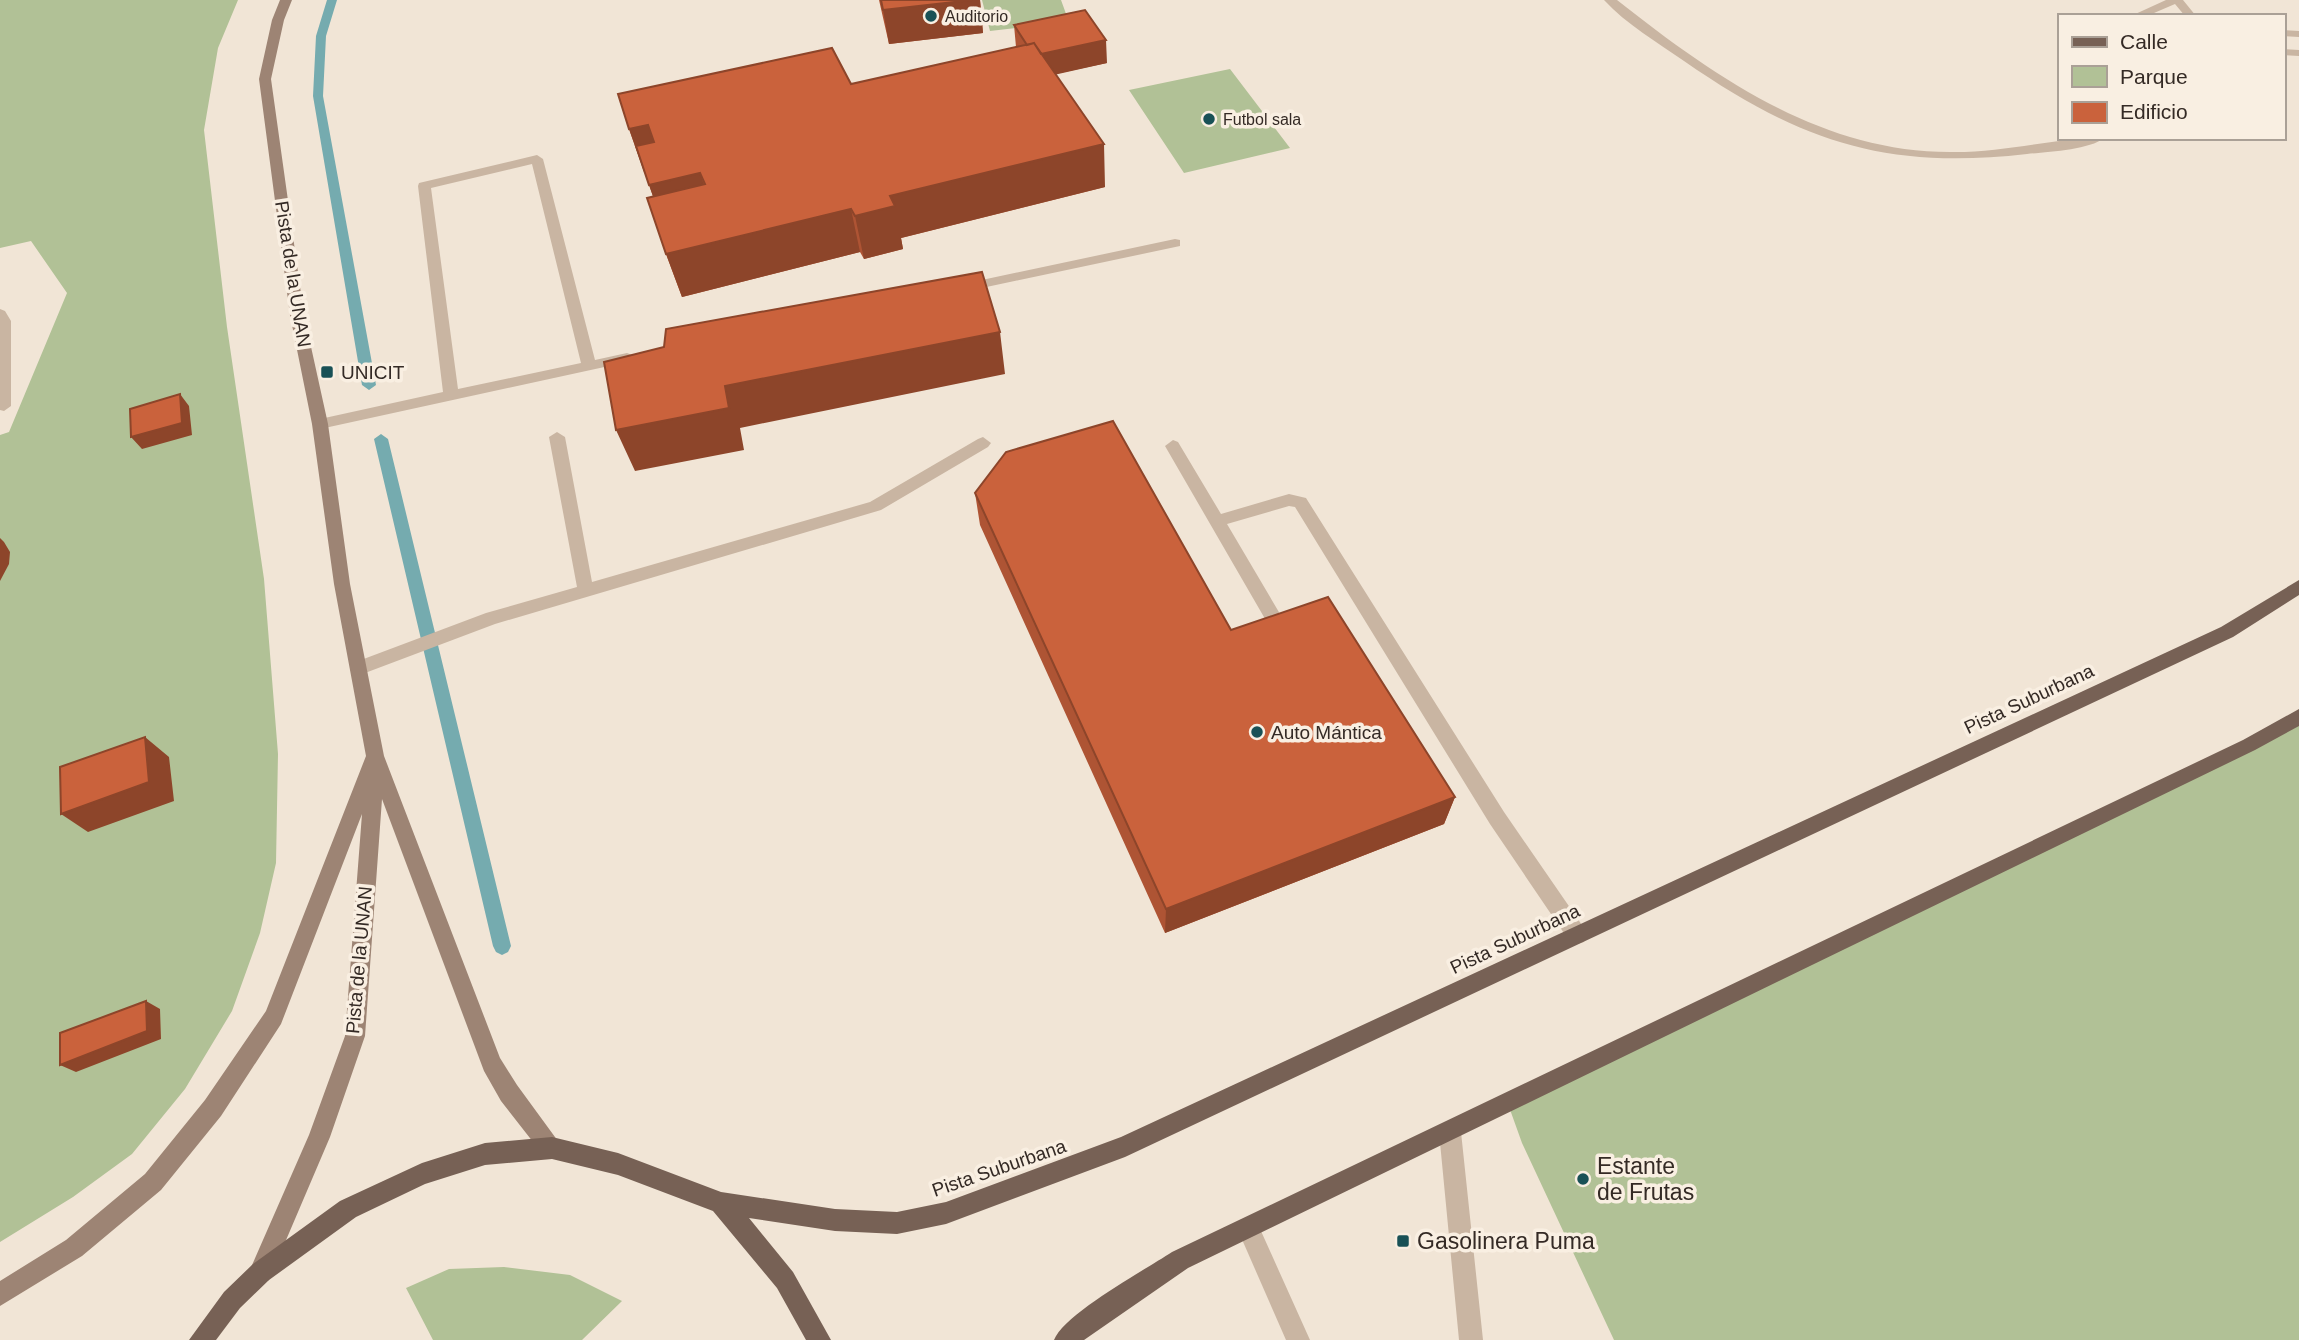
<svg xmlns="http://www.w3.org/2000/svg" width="2299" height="1340" viewBox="0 0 2299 1340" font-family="Arial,sans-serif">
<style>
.green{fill:#b1c196}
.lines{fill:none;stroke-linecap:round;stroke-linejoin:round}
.stream{fill:#75abaf;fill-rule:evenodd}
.lane{fill:#c9b5a2;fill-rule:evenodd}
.secondary{fill:#9d8474;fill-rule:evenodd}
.primary{fill:#776155;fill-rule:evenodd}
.wall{fill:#ae5434}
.shaded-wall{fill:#8d452a}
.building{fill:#ca623c;stroke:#8d452a;stroke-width:2}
.poi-dot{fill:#195156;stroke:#f9efe2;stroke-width:2.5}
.labels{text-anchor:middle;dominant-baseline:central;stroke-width:7;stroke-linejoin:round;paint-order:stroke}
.far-poi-label{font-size:16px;fill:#342a25;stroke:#f9efe2;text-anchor:start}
.street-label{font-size:19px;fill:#342a25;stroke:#f9efe2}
.poi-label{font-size:19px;fill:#342a25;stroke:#f9efe2;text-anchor:start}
.near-poi-label{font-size:23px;fill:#342a25;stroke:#f9efe2;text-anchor:start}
</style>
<rect width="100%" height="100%" fill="#f1e5d6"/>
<path class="green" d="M0 0H238L218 48 204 130 227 327 264 579 278 754 276 863 260 933 232 1011 185 1089 132 1154 73 1197 0 1242V435L9 432 67 293 31 241 0 248Z
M982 0H1061L1069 22 990 31Z
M1230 69 1290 148 1184 173 1129 90Z
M2299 717V1340H1614L1522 1143 1508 1104Z
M504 1267 570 1275 622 1301 582 1340H433L406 1288 449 1269Z"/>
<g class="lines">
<path class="stream" d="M327 0H337L326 36 323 96 376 385 369 390 362 385 313 96 316 36Z
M381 434 388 439 511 946 508 952 502 955 496 952 493 946 374 439Z"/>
<path class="lane" d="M1604 0H1617C1716 78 1824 154 1955 152 2005 152 2055 138 2104 138 2089 150 2047 152 2027 154 1885 170 1801 142 1684 61 1658 43 1626 24 1604 0Z
M2166 0H2183L2196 16H2185L2175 4 2147 16H2131Z
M2283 30 2299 31V37L2283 36Z
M2283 49 2299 50V56L2283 55Z
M537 155 543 159 595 360 627 353 632 355 634 358 632 361 320 429 315 428 312 424 315 420 320 419 443 392 418 186 419 183ZM532 164 581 363 458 389 431 188Z
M1175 239 1180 240V246L963 292 956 288 963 284Z
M0 309 5 311 11 321V406L4 411 0 410Z
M557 432 565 437 592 582 870 502 978 439 983 437 991 443 988 447 881 510 495 624 365 673H353L350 668 353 663 486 613 577 587 549 437Z
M1173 440 1178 442 1221 514 1289 494 1306 498 1504 812 1584 928 1587 935 1584 942 1577 944 1570 942 1490 824 1295 507 1289 506 1227 524 1283 619 1280 624H1268L1165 446Z
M1450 1121 1458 1124 1461 1132 1483 1340H1459L1439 1132 1442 1124Z
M1248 1217 1256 1220 1310 1340H1286L1237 1228 1240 1220Z"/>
<path class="secondary" d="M280 0H292L284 20 271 79 304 315 328 424 350 584 384 756 500 1058 517 1085 563 1148 560 1156 552 1159 544 1156 501 1101 484 1071 382 799 365 1036 330 1137 269 1280 261 1284 253 1280 249 1272 309 1135 345 1036 362 814 281 1024 221 1116 161 1190 82 1256 0 1306V1281L66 1240 145 1174 205 1100 266 1011 366 756 334 584 312 424 290 315 259 79 272 20Z"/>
<path class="primary" d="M2299 580V595L2233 637 1125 1157 946 1224 897 1234 835 1231 749 1218 793 1272 831 1340H806L777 1288 713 1211 618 1175 552 1159 485 1165 425 1184 356 1217 269 1280 240 1308 216 1340H189L224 1292 253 1264 340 1201 422 1163 485 1143 552 1137 618 1153 721 1192 835 1209 897 1212 946 1202 1121 1137 2221 627Z
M2299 709V726L2255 750 1188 1268 1084 1340H1054C1065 1313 1145 1270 1172 1252L2243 740Z"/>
</g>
<path class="wall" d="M879 0H980L983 33 889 44Z
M1014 25 1107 63 1055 74 1105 187 901 238 903 249 864 259 860 252 682 297 666 254 653 196 629 129 851 84 1016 47Z
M975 493 1231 630 1455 797 1444 824 1165 933 980 525Z"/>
<path class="shaded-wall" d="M972 0H980L983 33 889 44 883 10Z
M1106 40 1107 63 1036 79 1034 55Z
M648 125 663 168 644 172 629 129Z
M1104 144 1105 187 901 238 903 249 864 259 855 216 890 196Z
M700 173 714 216 664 228 649 185Z
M851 209 860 252 682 297 666 254Z
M1000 332 1005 374 740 428 744 450 635 471 616 430 725 386Z
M180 394 189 406 192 435 142 449 131 437Z
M0 538 4 542 10 552 9 564 0 581Z
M145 737 169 757 174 801 88 832 61 814Z
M1455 797 1444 824 1165 933 1166 909Z
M146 1001 160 1009 161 1039 76 1072 60 1065Z"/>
<path class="building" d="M881 0H972L883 10Z
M1085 10 1106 40 1041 54 1034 43 1027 45 1014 25Z
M1034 43 1104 144 890 196 895 206 855 216 851 209 666 254 647 198 705 184 700 173 649 185 636 146 654 142 648 125 629 129 618 94 832 48 851 84Z
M982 272 1000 332 725 386 729 408 616 430 604 362 664 347 666 329Z
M180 394 182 423 131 437 130 409Z
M1113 421 1231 630 1328 597 1455 797 1166 909 975 493 1006 452Z
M145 737 149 782 61 814 60 767Z
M146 1001 147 1031 60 1065V1033Z"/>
<g class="poi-dot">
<circle cx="931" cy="16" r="7"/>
<circle cx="1209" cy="119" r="7"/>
<rect x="320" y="365" width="14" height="14" rx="3.5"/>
<circle cx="1257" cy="732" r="7"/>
<circle cx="1583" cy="1179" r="7"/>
<rect x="1396" y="1234" width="14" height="14" rx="3.5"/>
</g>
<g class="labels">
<g class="far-poi-label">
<text x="945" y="16">Auditorio</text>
<text x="1223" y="119">Futbol sala</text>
</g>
<g class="street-label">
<text transform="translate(293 274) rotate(81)">Pista de la UNAN</text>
<text transform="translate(2029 699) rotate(-25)">Pista Suburbana</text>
<text transform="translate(1515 939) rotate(-25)">Pista Suburbana</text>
<text transform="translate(359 960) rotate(-85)">Pista de la UNAN</text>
<text transform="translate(999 1168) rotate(-19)">Pista Suburbana</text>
</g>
<g class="poi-label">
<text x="341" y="372">UNICIT</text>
<text x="1271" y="732">Auto Mántica</text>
</g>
<g class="near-poi-label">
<text x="1597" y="1166">Estante<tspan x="1597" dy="26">de Frutas</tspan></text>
<text x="1417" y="1241">Gasolinera Puma</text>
</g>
</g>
<rect x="2058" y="14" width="228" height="126" fill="#f9efe2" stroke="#aaa096" stroke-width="2"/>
<rect x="2072" y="37" width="35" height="10" fill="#776155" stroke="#aaa096" stroke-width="2"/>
<text x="2120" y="49" font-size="21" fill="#342a25">Calle</text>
<rect x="2072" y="66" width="35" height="21" fill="#b1c196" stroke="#aaa096" stroke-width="2"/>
<text x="2120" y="84" font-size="21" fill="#342a25">Parque</text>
<rect x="2072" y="102" width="35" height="21" fill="#ca623c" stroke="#aaa096" stroke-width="2"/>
<text x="2120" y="119" font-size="21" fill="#342a25">Edificio</text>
</svg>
